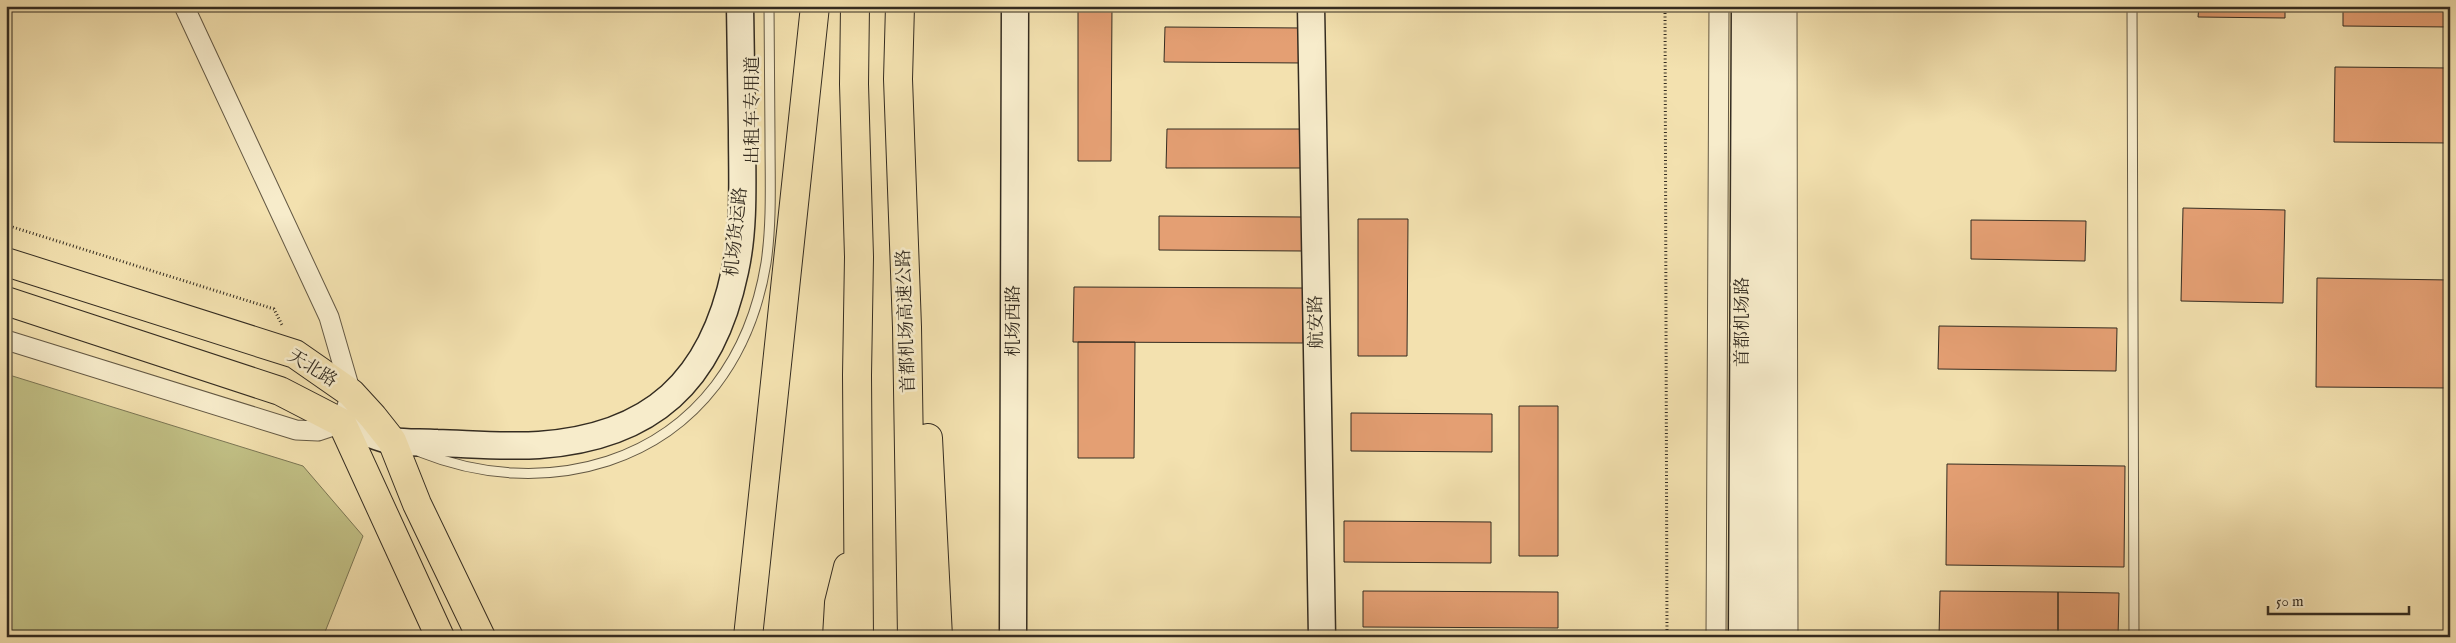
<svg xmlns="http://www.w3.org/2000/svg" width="2456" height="643" viewBox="0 0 2456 643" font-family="'IM FELL English','Noto Serif SC',serif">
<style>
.green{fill:#c2c186;stroke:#7b7654}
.building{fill:#e49f73;stroke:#342c21}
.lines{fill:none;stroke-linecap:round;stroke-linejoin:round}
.lane-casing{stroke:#645944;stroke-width:11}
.street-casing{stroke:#645944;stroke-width:21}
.secondary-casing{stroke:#342c21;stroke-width:29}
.primary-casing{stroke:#342c21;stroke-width:30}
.highway-casing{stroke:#342c21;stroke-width:30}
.path{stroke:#342c21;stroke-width:3;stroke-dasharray:1 2.5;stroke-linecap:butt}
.lane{stroke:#f7eccb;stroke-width:9}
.street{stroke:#f7eccb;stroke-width:19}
.secondary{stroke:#f7eccb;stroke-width:26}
.primary{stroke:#f3e1af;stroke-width:28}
.highway{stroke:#f3e1af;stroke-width:28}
.labels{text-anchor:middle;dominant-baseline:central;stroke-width:5;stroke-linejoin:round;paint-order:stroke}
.street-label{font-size:18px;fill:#342c21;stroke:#f7eccb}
</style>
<rect width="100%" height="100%" fill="#f3e1af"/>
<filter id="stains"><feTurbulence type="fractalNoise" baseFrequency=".004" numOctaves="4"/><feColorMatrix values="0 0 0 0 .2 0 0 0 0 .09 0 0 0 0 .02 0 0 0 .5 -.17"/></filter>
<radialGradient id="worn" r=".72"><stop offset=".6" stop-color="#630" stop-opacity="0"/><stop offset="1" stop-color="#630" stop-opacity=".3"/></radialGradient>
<path class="green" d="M6 374 303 466 363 536 323 637H6Z"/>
<path class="building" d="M1078 6H1112L1111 161H1078Z
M2199 6H2285V18L2198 17Z
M2343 6H2450V27L2343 26Z
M1165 27 1303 28V63L1164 62Z
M2335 67 2450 68V143L2334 142Z
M1167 129H1301V168H1166Z
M2183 208 2285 210 2283 303 2181 301Z
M1159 216 1302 217V251L1159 250Z
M1358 219H1408L1407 356H1358Z
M1971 220 2086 221 2085 261 1971 259Z
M2317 278 2450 280V388L2316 387Z
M1074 287 1303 288V343L1073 342Z
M1939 326 2117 328 2116 371 1938 369Z
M1078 342H1135L1134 458H1078Z
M1519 406H1558V556H1519Z
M1351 413 1492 414V452L1351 451Z
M1947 464 2125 466 2124 567 1946 565Z
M1344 521 1491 522V563L1344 562Z
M1363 591 1558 592V628L1363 627Z
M1940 591 2058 592V637H1939Z
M2058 592 2119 593 2118 637H2058Z"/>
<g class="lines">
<defs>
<path id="lane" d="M2132 6 2134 637
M420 452C480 476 546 481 608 461 699 431 751 355 766 263 772 222 770 180 770 138 770 94 769 50 769 6"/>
<path id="street" d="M1787 6 1788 637
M6 340 296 430 318 431 342 423 351 393 329 317 184 6
M1716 637 1719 6"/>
<path id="secondary" d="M1311 6 1322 637
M342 423C358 429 375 437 392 441 406 443 423 442 437 443 471 444 505 447 539 445 652 437 712 381 735 271 745 226 742 177 742 131 741 89 741 48 740 6
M1013 637 1015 6
M1742 637 1745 6
M1767 637 1769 6"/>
<path id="primary" d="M6 262 295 354 351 393 373 417 392 441 417 504 481 637
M6 301 280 391 342 423 440 637"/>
<path id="highway" d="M855 6 854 84 859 257 857 375 859 637
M900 6 898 79 907 327 912 637
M928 438 938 637
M748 637 815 6
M837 637 839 603 848 567"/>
</defs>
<use href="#lane" class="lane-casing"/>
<use href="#street" class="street-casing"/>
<use href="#secondary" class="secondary-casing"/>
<use href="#primary" class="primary-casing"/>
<use href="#highway" class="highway-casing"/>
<path class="path" d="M1665 6 1667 637
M6 225 274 309 283 327"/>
<use href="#lane" class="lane"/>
<use href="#street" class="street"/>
<use href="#secondary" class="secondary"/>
<use href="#primary" class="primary"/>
<use href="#highway" class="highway"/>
</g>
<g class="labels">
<g class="street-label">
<text transform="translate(753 110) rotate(-90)">出租车专用道</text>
<text transform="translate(737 232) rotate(-84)">机场货运路</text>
<text transform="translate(907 321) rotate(-92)">首都机场高速公路</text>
<text transform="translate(1014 321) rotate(-90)">机场西路</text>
<text transform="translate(1317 322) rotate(-91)">航安路</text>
<text transform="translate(1743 322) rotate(-90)">首都机场路</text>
<text transform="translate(312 369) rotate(32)">天北路</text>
</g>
</g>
<rect width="2456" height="643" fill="none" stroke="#f3e1af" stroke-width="25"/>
<rect x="8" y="8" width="2441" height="628" fill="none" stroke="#342c21" stroke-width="2.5"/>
<rect x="12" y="12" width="2431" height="618" fill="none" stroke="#342c21"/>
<path d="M2268 606v8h141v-8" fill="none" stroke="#342c21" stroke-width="2.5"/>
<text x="2276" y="606" font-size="15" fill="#342c21" stroke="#f7eccb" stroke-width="4" paint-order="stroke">50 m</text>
<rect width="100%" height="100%" filter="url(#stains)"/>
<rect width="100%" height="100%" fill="url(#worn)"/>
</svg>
